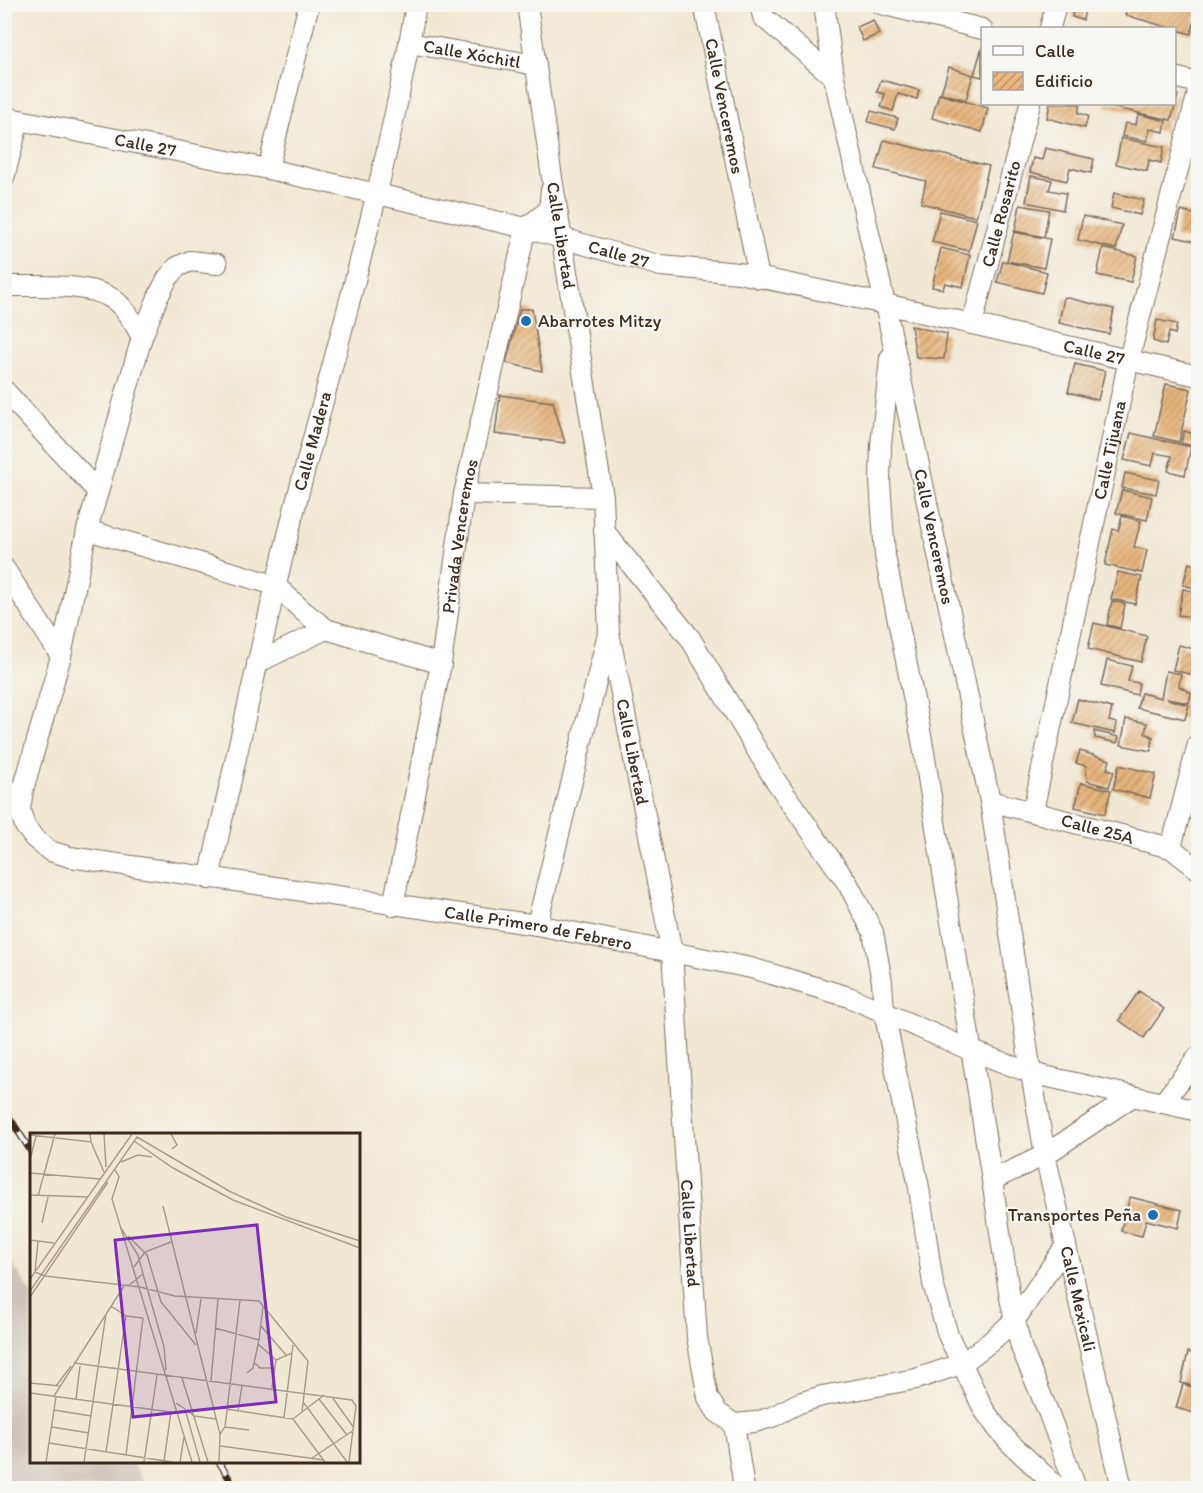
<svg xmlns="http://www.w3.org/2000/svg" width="1203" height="1493" viewBox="0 0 1203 1493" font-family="Itim,sans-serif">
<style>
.industrial{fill:#ccc2b9}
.building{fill:url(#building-hatch)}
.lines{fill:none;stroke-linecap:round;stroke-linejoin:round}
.minor-casing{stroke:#7b6c5d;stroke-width:22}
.minor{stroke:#fff;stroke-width:20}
.rail-casing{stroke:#3b2a1e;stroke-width:7}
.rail{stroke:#f6f6f2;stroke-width:4.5;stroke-dasharray:14;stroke-linecap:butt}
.poi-dot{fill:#1f6fb2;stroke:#f6f6f2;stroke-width:2}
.labels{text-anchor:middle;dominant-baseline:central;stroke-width:4.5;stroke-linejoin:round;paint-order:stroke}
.street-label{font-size:18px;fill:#3b2a1e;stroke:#f6f6f2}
.poi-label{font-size:18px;fill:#3b2a1e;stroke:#f6f6f2;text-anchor:start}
.inset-road{fill:none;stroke:#a89c8b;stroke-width:1.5}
.view{fill:#7b2cbf;fill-opacity:0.15;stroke:#7b2cbf;stroke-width:3}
.inset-edge{fill:none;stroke:#3b2a1e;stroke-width:3}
</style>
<defs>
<pattern id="building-hatch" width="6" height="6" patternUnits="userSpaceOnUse" patternTransform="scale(1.5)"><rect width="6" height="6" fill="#e7b57d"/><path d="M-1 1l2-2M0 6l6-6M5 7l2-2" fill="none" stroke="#bc9366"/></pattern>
</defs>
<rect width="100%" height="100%" fill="#f6f6f2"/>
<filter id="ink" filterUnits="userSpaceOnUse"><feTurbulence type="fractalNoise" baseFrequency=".0167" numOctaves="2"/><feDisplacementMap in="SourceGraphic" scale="12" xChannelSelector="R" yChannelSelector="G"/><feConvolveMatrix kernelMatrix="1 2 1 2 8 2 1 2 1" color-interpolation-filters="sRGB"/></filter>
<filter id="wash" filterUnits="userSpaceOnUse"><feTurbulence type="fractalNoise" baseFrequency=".008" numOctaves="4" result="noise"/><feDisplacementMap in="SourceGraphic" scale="24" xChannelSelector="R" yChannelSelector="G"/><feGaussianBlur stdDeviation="1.35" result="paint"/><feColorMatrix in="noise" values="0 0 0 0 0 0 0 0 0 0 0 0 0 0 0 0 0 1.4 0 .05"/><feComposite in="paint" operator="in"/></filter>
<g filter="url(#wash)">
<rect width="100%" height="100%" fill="#f1e8d3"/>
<path class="industrial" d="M4 1249 31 1294 32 1462H132L148 1488H5Z"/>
<g id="blocks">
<path class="building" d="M1074 4H1086L1083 20 1072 17Z
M1128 4H1182L1198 9 1191 34 1125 15Z
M873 20 879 34 863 41 857 27Z
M982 47V77L974 75Z
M949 67 973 75 966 100 941 93Z
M881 80 919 90 917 99 898 94 893 111 881 107 885 94 877 92Z
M939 94 988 108 982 132 932 118Z
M1174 94 1178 95 1171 120 1106 106 1107 104H1174Z
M1050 104H1080L1078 113 1088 116 1085 128 1047 118Z
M871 111 898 118 895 129 868 122Z
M1138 114 1166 121 1164 132 1150 129 1147 141 1122 136 1125 123 1136 125Z
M1121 138 1164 147 1161 163 1149 160 1147 171 1116 164Z
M884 140 989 166 976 217 921 203 926 181 876 169Z
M1045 148 1094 159 1091 173 1070 168 1067 181 1030 172 1033 158 1042 160Z
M1031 176 1052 180 1049 190 1066 193 1063 210 1026 202Z
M1114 193 1144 200 1140 215 1111 208Z
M1020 205 1049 210 1044 237 1015 231Z
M940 211 977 220 969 251 932 242Z
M1181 211 1198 215V242L1175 237Z
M1083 216 1122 225 1116 249 1078 240Z
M1014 232 1050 239 1044 268 1007 261Z
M941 248 970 255 963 287 945 283 943 289 932 287Z
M1103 248 1137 256 1131 282 1097 275Z
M1003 261 1047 272 1042 293 997 282Z
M1064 297 1114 309 1109 334 1059 323Z
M520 309H532L542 371 506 363Z
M1157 320 1177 324 1175 334 1169 332 1166 345 1153 341Z
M911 326 947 334 944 359 916 357Z
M1075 364 1105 371 1098 400 1068 392Z
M1166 384 1191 389 1179 442 1154 436Z
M500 395 553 402 565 443 495 434Z
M1184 431 1198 435V447L1181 443Z
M1131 433 1191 447 1185 475 1168 471 1172 456 1155 453 1152 466 1124 460Z
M1125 473 1159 480 1156 494 1122 488Z
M1122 490 1152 497 1147 520 1116 513Z
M1122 516 1141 521 1134 547 1147 550 1142 573 1105 565 1113 529 1118 531Z
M1189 563 1198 566V589L1183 585Z
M1118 572 1142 577 1135 604 1111 599Z
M1183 589 1198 592V618L1178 615Z
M1112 601 1125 604 1120 628 1107 625Z
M1094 623 1147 636 1141 662 1088 649Z
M1179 645 1198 650V676L1173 670Z
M1107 660 1132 666 1128 681 1139 683 1137 695 1101 686Z
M1166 671 1181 674 1179 686 1191 693 1189 703 1167 699 1189 705 1185 719 1137 708 1141 693 1161 698Z
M1078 699 1112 708 1109 721 1117 723 1115 733 1072 723Z
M1126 719 1147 723 1145 733 1153 737 1151 751 1121 745Z
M1094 731 1119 737 1117 743 1095 738Z
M1080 751 1110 760 1107 769 1114 771 1109 787 1087 781 1086 766 1076 763Z
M1119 765 1156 774 1150 798 1113 789Z
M1081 783 1111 790 1105 814 1075 807Z
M1139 991 1164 1009 1144 1038 1119 1020Z
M1130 1197 1182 1210 1178 1228 1146 1220 1142 1236 1121 1231Z
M1188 1352 1198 1355V1387L1181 1383Z
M1183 1384 1198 1389V1414L1176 1408Z"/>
</g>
</g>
<g filter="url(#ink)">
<use href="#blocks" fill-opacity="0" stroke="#7b6c5d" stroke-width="1.5"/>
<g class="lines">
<defs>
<g id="minor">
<path id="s1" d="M527 4 552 178 603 497 609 632 672 952 697 1337 708 1398 717 1412 734 1424 744 1488"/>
<path id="s2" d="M704 4 759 278"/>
<path d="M760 4 763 17 834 77"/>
<path id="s3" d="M824 4 834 77 885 304 990 801 1031 1073 1045 1155 1122 1488"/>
<path d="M881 4 982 29"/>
<path d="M1050 28 1056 4"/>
<path id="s4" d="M409 43 536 65"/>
<path d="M1174 77 1198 83"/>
<path id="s5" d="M4 117 268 169 526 228 661 266 739 273 885 304 1198 376"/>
<path d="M268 169 309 4"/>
<path d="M4 178 19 120"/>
<path id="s6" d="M217 264 190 261 177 267 167 279 158 297 142 337 87 530 61 656 23 790 20 810 25 826 34 838 50 851 70 857 537 925 751 968 849 997 970 1050 1031 1073 1198 1111"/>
<path d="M4 286C36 287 94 281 118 303 128 312 135 325 142 337"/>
<path id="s7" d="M972 324 1030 104"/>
<path d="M890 358 881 445 880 481 885 556 922 740 992 1180 1045 1155 1133 1096"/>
<path d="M4 390 98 492"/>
<path d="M464 494 603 497"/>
<path d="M87 530 275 585 303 611 326 629 441 664"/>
<path d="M604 531 690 638 773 777 848 884 873 932 882 982 884 1011 919 1188 933 1284 948 1335 984 1410 997 1428 1010 1443 1058 1488"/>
<path d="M4 568 61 656"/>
<path d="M257 663 326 629"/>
<path d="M4 784 20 810"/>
<path id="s8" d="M990 801 1171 848 1198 869"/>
<path id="s9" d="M1033 811 1129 359 1198 92"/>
<path d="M1171 848 1198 744"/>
<path id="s10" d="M209 879C237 752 265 625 297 499 340 335 388 171 416 4"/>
<path id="s11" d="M393 906 441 664 464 494 526 228 549 210 551 190"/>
<path d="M537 925 607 637"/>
<path d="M1163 1103 1198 1057"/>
<path d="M992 1180 1010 1298 1021 1347 1049 1414 1076 1488"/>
<path d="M734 1424 755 1422 772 1417 799 1403 822 1396 916 1379 961 1364 989 1343 1015 1320 1066 1245"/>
</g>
</defs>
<use href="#minor" class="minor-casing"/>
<use href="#minor" class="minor"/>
<defs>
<path id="rail" d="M4 1109 32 1153
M219 1462 235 1488"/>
</defs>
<use href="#rail" class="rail-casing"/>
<use href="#rail" class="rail"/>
</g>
</g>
<g class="poi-dot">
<circle cx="526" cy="321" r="6"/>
<circle cx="1153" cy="1215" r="6"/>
</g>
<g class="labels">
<g class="street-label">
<text stroke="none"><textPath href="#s4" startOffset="64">Calle Xóchitl</textPath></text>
<text stroke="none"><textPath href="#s2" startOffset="104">Calle Venceremos</textPath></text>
<text stroke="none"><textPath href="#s5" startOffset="144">Calle 27</textPath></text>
<text stroke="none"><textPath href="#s7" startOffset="114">Calle Rosarito</textPath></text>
<text stroke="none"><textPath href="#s1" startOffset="234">Calle Libertad</textPath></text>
<text stroke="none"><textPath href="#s5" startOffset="630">Calle 27</textPath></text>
<text stroke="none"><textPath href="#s5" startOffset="1116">Calle 27</textPath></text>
<text stroke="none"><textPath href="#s10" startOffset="450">Calle Madera</textPath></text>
<text stroke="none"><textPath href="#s9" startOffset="369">Calle Tijuana</textPath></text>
<text stroke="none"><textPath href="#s11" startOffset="376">Privada Venceremos</textPath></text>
<text stroke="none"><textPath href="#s3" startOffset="544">Calle Venceremos</textPath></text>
<text stroke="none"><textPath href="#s1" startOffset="756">Calle Libertad</textPath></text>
<text stroke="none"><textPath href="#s8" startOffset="111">Calle 25A</textPath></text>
<text stroke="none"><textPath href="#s6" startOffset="1156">Calle Primero de Febrero</textPath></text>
<text stroke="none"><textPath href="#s1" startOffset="1242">Calle Libertad</textPath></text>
<text stroke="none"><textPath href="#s3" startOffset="1320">Calle Mexicali</textPath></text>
</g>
<g class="poi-label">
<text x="538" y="321">Abarrotes Mitzy</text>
<text x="1141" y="1215" text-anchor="end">Transportes Peña</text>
</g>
</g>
<g transform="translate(30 1133)">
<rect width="330" height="330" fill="#f1e8d3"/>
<path class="inset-road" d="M74 1 76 34M141 1 147 12 142 16M0 2 61 9 60 1M104 8 143 35 203 67 330 115M61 9 74 39M0 27 6 3M91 29 108 22 122 24M85 37 89 44 82 66 162 329M0 40 70 46M0 62 58 64M8 63 25 1M133 73 190 301 189 329M12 90 18 64M91 95 108 122 113 141M98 103 117 122 131 169 166 212M0 107 24 110M8 108 5 139 15 143 110 154 145 163 229 168 233 173 229 207 223 235 217 240M104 134 115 119 141 109M0 146 102 1M98 153 113 141 134 214 136 237M0 158 107 4 199 58 256 84 330 108M0 164 78 49M81 173 96 183 113 185M234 174 278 228 272 279M230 192 256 222M185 195 229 207M166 200 171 166M228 211 246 227M44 230 322 267 326 273 319 329M225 230 230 235H245M152 245 178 329M181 248 188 166M0 250 30 253M26 253 41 233M242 255 246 227 262 220M0 260 148 280M24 263 94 153M302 264 324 295M46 266 50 233M289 266 317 302M146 270 155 276 170 329M274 270 317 329M196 276 263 286M24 277 61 283M157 277 164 283 186 286M208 278 212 253M254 285 263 212M263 286 295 329M263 286 294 262M22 294 59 300M195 294 219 297M190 301 195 294 210 167M19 310 142 329M190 313 294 327M76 319 96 183M96 322 113 185M282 325 324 297M134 328 141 279M16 329 26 264M54 329 76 181M114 329 127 242M150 329 154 304"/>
<path class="view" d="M227 92 246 269 103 284 85 107Z"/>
<rect width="330" height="330" class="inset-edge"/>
</g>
<rect width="1203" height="1493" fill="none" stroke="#f6f6f2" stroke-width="24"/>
<rect x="981" y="27" width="195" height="78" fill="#f6f6f2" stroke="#aba49d" stroke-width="1.5"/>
<rect x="993" y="46" width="30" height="9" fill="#ffffff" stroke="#aba49d" stroke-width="1.5"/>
<text x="1035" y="57" font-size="18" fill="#3b2a1e">Calle</text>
<rect x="993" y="72" width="30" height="18" fill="url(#building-hatch)" stroke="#aba49d" stroke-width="1.5"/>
<text x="1035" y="87" font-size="18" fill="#3b2a1e">Edificio</text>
</svg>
